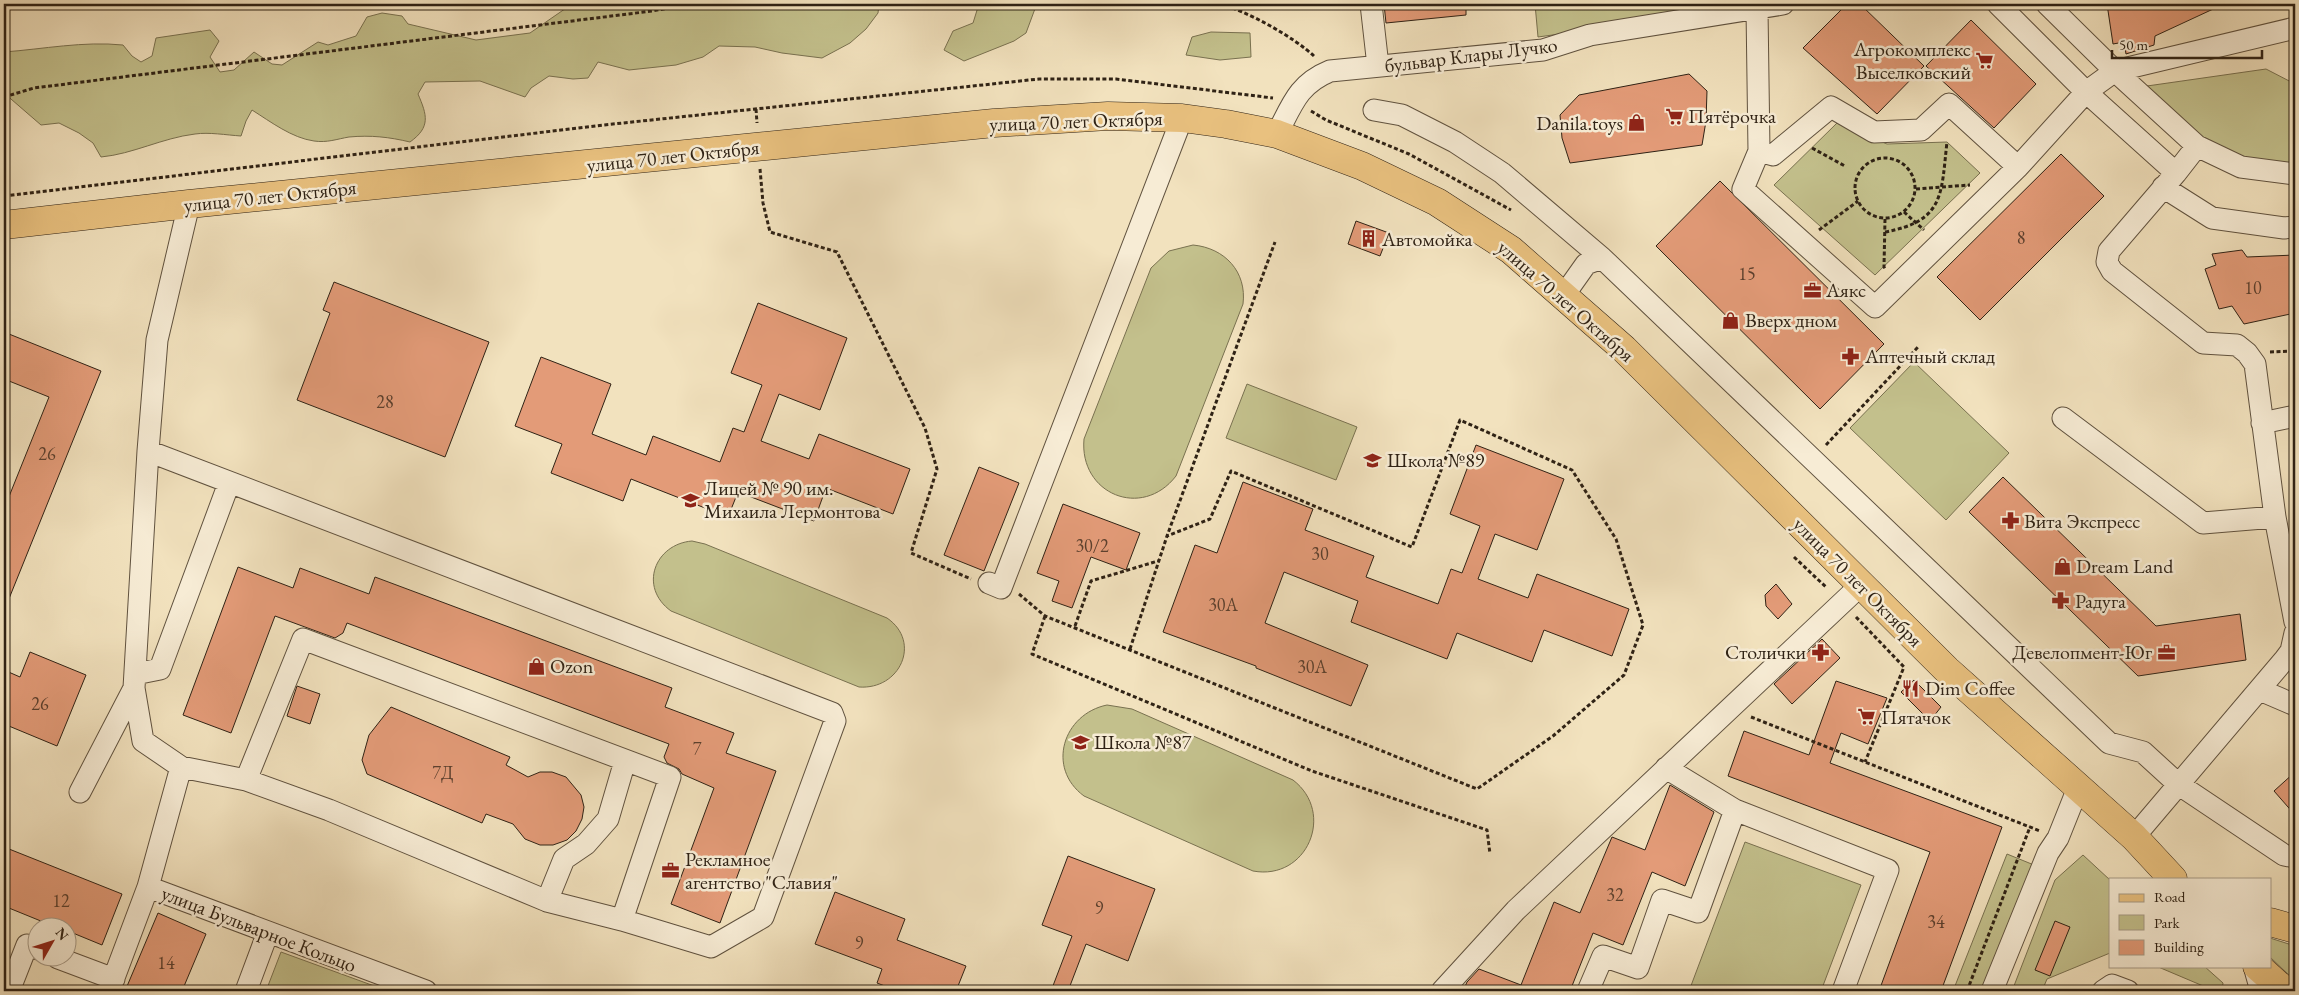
<svg xmlns="http://www.w3.org/2000/svg" width="2299" height="995" viewBox="0 0 2299 995" font-family="'EB Garamond',serif">
<style>
.green{fill:#c3c08c;stroke:#797150}
.building{fill:#e39b78;stroke:#2f2215}
.lines{fill:none;stroke-linecap:round;stroke-linejoin:round}
.minor-casing{stroke:#60523f;stroke-width:23}
.major-casing{stroke:#2f2215;stroke-width:29}
.path{stroke:#2f2215;stroke-width:3;stroke-dasharray:4 2.5;stroke-linecap:butt}
.minor{stroke:#f7ecd5;stroke-width:21}
.major{stroke:#e9c17f;stroke-width:28}
.labels{text-anchor:middle;dominant-baseline:central;stroke-width:5;stroke-linejoin:round;paint-order:stroke}
.number-label{font-size:18px;fill:#5c402e}
.poi-label{font-size:20px;fill:#2f2215;stroke:#f7ecd5;text-anchor:start}
.street-label{font-size:20px;fill:#2f2215;stroke:#f7ecd5}
</style>
<rect width="100%" height="100%" fill="#f2e2be"/>
<filter id="stains"><feTurbulence type="fractalNoise" baseFrequency=".004" numOctaves="4"/><feColorMatrix values="0 0 0 0 .2 0 0 0 0 .09 0 0 0 0 .02 0 0 0 .5 -.17"/></filter>
<radialGradient id="worn" r=".72"><stop offset=".6" stop-color="#630" stop-opacity="0"/><stop offset="1" stop-color="#630" stop-opacity=".3"/></radialGradient>
<path class="green" d="M572 4H879L878 13 866 29 850 43 822 58 782 53 755 47 719 46 703 57 676 65 629 70 598 62 588 78 573 79 549 76 531 88 525 97 480 81 425 82 418 94C427 115 431 127 410 142 389 137 371 135 349 137 337 139 327 143 314 141 292 138 271 122 252 110L246 121 241 136C226 135 209 132 195 134 162 138 133 154 101 157L93 143 79 133 59 123 41 125 4 93V52C44 49 83 41 123 45L132 56 141 62 152 56 156 38 210 30 219 41 210 57 220 72 234 70 254 52 272 64 282 65 318 42 328 45 356 36 367 17 382 13 402 16 408 24 476 40 530 33Z
M975 4H1039L1036 6 1026 33 1014 41 964 61 944 50 953 31 973 23 978 7Z
M1535 4H1701L1625 25 1538 37Z
M1211 32 1250 33 1251 57 1220 60 1186 55 1192 37Z
M2266 69 2295 84V184L2240 176 2140 87Z
M1837 123 1887 144 1947 142 1980 173 1875 275 1774 185Z
M1193 245C1225 248 1247 272 1243 304L1176 476C1142 520 1079 494 1084 439L1151 268 1169 251Z
M1914 362 2009 453 1946 520 1850 428Z
M1247 384 1357 427 1336 480 1226 438Z
M692 541 705 544 887 618C922 642 900 690 859 687L671 611C638 587 655 544 692 541Z
M1107 705 1132 709 1293 780C1336 813 1307 881 1253 871L1084 796C1046 768 1063 714 1107 705Z
M1745 842 1861 885 1821 991H1689Z
M2007 854 2034 865 1984 991H1953Z
M2083 855 2110 880V953L2047 979 2042 991H2012L2055 880Z
M2270 938 2295 946V981L2270 957Z
M281 952 388 991H266Z
M2156 966H2204L2223 983 2222 991H2215Z"/>
<path class="building" d="M1384 4H1466V15L1386 23Z
M1847 4H1860L1924 66 1877 114 1803 48Z
M2107 4H2224L2155 36 2154 45 2126 54 2124 42 2113 44Z
M1971 20 2036 84 1994 128 1926 66Z
M1689 74 1707 91 1706 121 1702 145 1570 163 1562 138 1560 115 1579 95Z
M2061 154 2104 196 1980 320 1937 277Z
M1720 181 1884 344 1820 409 1656 246Z
M1356 221 1389 233 1380 256 1348 244Z
M2242 250 2247 257 2295 255V313L2244 324 2232 306 2219 309 2205 269 2216 265 2212 254Z
M334 282 489 342 445 457 297 400 330 313 323 310Z
M758 303 847 338 820 410 779 394 761 441 809 459 819 434 910 469 893 514 826 488 814 521 738 492 728 517 631 479 623 501 551 473 562 444 515 426 541 357 611 384 592 434 646 455 653 436 720 462 733 428 744 432 762 385 731 373Z
M4 332 101 371 4 611V509L49 397 4 379Z
M1476 445 1564 479 1537 550 1495 534 1478 579 1528 598 1537 574 1629 609 1612 656 1544 630 1532 662 1457 633 1447 659 1351 622 1358 601 1284 572 1265 623 1368 665 1351 706 1256 668V666L1163 632 1195 545 1217 553 1243 482 1313 509 1305 530 1374 556 1366 577 1438 604 1451 569 1462 573 1480 526 1450 514Z
M979 467 1019 483 984 571 944 555Z
M2003 477 2156 626 2240 614 2246 660 2138 676 1969 512Z
M1063 504 1140 533 1126 570 1091 557 1072 608 1052 601 1059 581 1037 573Z
M238 567 293 588 300 568 369 594 375 577 672 688 665 707 734 733 726 753 776 771 720 923 671 904 714 788 682 774 679 769 667 763 664 757 669 744 347 623 343 633 335 638 275 616 231 733 183 715Z
M1776 584 1792 604 1778 619 1766 606 1765 595Z
M1822 639 1840 658 1792 704 1774 684Z
M30 652 86 675 57 746 4 724V670L20 677Z
M1914 680 1941 707 1930 721 1901 692Z
M1836 681 1887 698 1868 744 1841 733 1830 763 2002 827 1941 991H1879L1930 852 1728 776 1744 731 1809 755Z
M297 686 320 694 310 724 287 716Z
M391 707 510 757 506 765 528 777 540 772H552L566 777 581 795 584 807 582 819 576 831 567 840 553 845H540L525 839 513 824 486 814 482 823 367 774 362 760 369 735Z
M2295 772V815L2274 791Z
M1670 785 1714 812 1685 886 1652 872 1623 945 1593 933 1570 991H1463L1467 982 1479 969 1521 985 1554 902 1580 913 1612 837 1645 850Z
M4 847 122 894 102 945 68 931V928H58L4 906Z
M1068 856 1155 889 1128 961 1086 944 1068 991H1051L1072 936 1042 925Z
M835 892 905 919 897 940 966 966 956 991H898L877 983 882 969 815 944Z
M158 913 206 934 182 991H125Z
M2055 921 2070 927 2050 976 2035 970Z"/>
<g class="lines">
<defs>
<path id="minor" d="M1371 4 1378 66
M1998 4 2086 92 2176 173
M2047 4 2115 71 2197 146 2241 167 2295 174
M1757 9 1759 151 1743 189 1875 307 2018 167 2086 92 2115 71 2295 28
M1374 110 1402 115 1455 142 1502 173 1602 258
M1277 134C1292 105 1298 84 1330 71L1543 50 1590 35 1783 4
M2197 146 2176 173 2109 251 2107 262 2112 271 2203 343 2237 345 2247 353 2255 364 2275 517 2295 622
M1759 151 1773 155 1831 107 1874 132 1921 130 1949 104 2018 167
M2163 187 2212 218 2284 228 2295 227
M1564 295 1586 264 1602 258 2109 743 2143 752 2178 784 2284 855 2295 857
M2063 418 2203 523 2275 517
M2262 423 2295 416
M148 451 832 713 835 721 763 917 711 947 622 920 670 777 303 639 246 780 181 767
M989 583 1001 588 1182 118
M135 674 160 669 229 483
M2260 690 2295 705
M1666 768 1735 810 1888 870 1843 991
M246 780 329 810 547 901 622 920
M80 792 134 688
M2134 837 2285 659 2291 651 2295 633
M148 887 426 991
M547 901 564 859 586 844 608 819 625 761
M58 958 114 979
M2254 966 2261 991
M9 991 27 945 38 949
M109 991 148 887 181 767 143 741 134 688 148 451 157 340 189 204
M246 991 268 932
M1442 991 1516 910 1861 585
M1588 991 1603 956 1638 968 1662 900 1698 912 1735 810
M1992 991 2048 853 2058 838 2078 788
M2103 991 2112 985 2128 991"/>
<path id="major" d="M4 225 189 204 994 123 1108 116 1182 118 1226 124 1277 134 1362 166 1437 202 1511 250 1624 349 1947 670 2134 837 2173 879
M2270 922 2295 929
M2257 966 2285 991"/>
</defs>
<use href="#minor" class="minor-casing"/>
<use href="#major" class="major-casing"/>
<path class="path" d="M1220 4C1247 11 1294 37 1315 57
M4 97 34 88 652 11 691 4
M756 109 757 123
M1311 111 1326 120 1409 154 1511 210
M1812 148 1845 166
M1855 188a30 30 0 1 1 60 0a30 30 0 1 1-60 0Z
M760 169 763 203 770 232 837 252 925 428 937 469 911 553 971 579
M1916 189 1970 185
M4 196 604 125 1039 79H1116L1273 98
M1904 212 1924 230
M1885 219 1884 267 1886 270
M1819 230 1858 201
M1885 232C1945 221 1941 194 1947 142
M2270 352 2295 351
M1826 445 1918 347
M1794 557 1827 588
M1019 594 1045 616 1477 789 1553 736 1624 675 1643 625 1616 539 1572 470 1460 420 1412 547 1231 471 1210 519 1167 536
M1045 616 1032 654 1312 771 1487 830 1490 854
M1856 617 1904 667 1865 762
M1075 626 1091 581 1158 561
M1130 649 1167 536 1275 242
M1751 717 2040 831
M1967 991 2030 827"/>
<use href="#minor" class="minor"/>
<use href="#major" class="major"/>
</g>
<defs>
<symbol id="supermarket-bare" viewBox="-9 -9 18 18"><path d="M-6-5.5h2.5l.6 2H6L4.5 2H-2.5L-4.4-4H-6ZM-1.5 3.2a1.3 1.3 0 1 0 .1 0ZM3 3.2a1.3 1.3 0 1 0 .1 0Z" fill="#8f2418" stroke="#f7ecd5" stroke-width="2.5" paint-order="stroke"/></symbol>
<symbol id="shop-bare" viewBox="-9 -9 18 18"><path d="M-5-2.5h2.3a2.7 3.5 0 0 1 5.4 0H5L5.5 6h-11ZM-1.5-2.5h3a1.5 2.3 0 0 0-3 0Z" fill="#8f2418" stroke="#f7ecd5" stroke-width="2.5" paint-order="stroke"/></symbol>
<symbol id="building-bare" viewBox="-9 -9 18 18"><path d="M-4-6H4V6H1V3H-1V6H-4ZM-2.5-4.3h1.7v1.8h-1.7ZM.8-4.3h1.7v1.8H.8ZM-2.5-1h1.7V.8h-1.7ZM.8-1h1.7V.8H.8Z" fill="#8f2418" stroke="#f7ecd5" stroke-width="2.5" paint-order="stroke"/></symbol>
<symbol id="office-bare" viewBox="-9 -9 18 18"><path d="M-6-3h4V-5.5h4V-3h4V5H-6ZM-1-4.5V-3h2v-1.5ZM-6 0V1H6V0Z" fill="#8f2418" stroke="#f7ecd5" stroke-width="2.5" paint-order="stroke"/></symbol>
<symbol id="pharmacy-bare" viewBox="-9 -9 18 18"><path d="M-2-6h4v4h4v4h-4v4h-4v-4h-4v-4h4Z" fill="#8f2418" stroke="#f7ecd5" stroke-width="2.5" paint-order="stroke"/></symbol>
<symbol id="school-bare" viewBox="-9 -9 18 18"><path d="M0-5L7-2L0 1L-7-2ZM-4 1L0 2.5L4 1V4Q0 6-4 4Z" fill="#8f2418" stroke="#f7ecd5" stroke-width="2.5" paint-order="stroke"/></symbol>
<symbol id="restaurant-bare" viewBox="-9 -9 18 18"><path d="M-5-6h1v4h1v-4h1v4h1v-4h1v5L-1.5 .5V6h-2V.5L-5-1ZM5-6V6H3V1.5H1.5Q1.5-4 5-6Z" fill="#8f2418" stroke="#f7ecd5" stroke-width="2.5" paint-order="stroke"/></symbol>
</defs>
<g fill-rule="evenodd">
<use href="#supermarket-bare" x="1972" y="48" width="25" height="25"/>
<use href="#supermarket-bare" x="1662" y="104" width="25" height="25"/>
<use href="#shop-bare" x="1624" y="110" width="25" height="25"/>
<use href="#building-bare" x="1356" y="226" width="25" height="25"/>
<use href="#office-bare" x="1800" y="278" width="25" height="25"/>
<use href="#shop-bare" x="1718" y="308" width="25" height="25"/>
<use href="#pharmacy-bare" x="1838" y="344" width="25" height="25"/>
<use href="#school-bare" x="1360" y="448" width="25" height="25"/>
<use href="#school-bare" x="678" y="488" width="25" height="25"/>
<use href="#pharmacy-bare" x="1998" y="508" width="25" height="25"/>
<use href="#shop-bare" x="2050" y="554" width="25" height="25"/>
<use href="#pharmacy-bare" x="2048" y="588" width="25" height="25"/>
<use href="#pharmacy-bare" x="1808" y="640" width="25" height="25"/>
<use href="#office-bare" x="2154" y="640" width="25" height="25"/>
<use href="#shop-bare" x="524" y="654" width="25" height="25"/>
<use href="#restaurant-bare" x="1898" y="676" width="25" height="25"/>
<use href="#supermarket-bare" x="1854" y="704" width="25" height="25"/>
<use href="#school-bare" x="1068" y="730" width="25" height="25"/>
<use href="#office-bare" x="658" y="858" width="25" height="25"/>
</g>
<g class="labels">
<g class="number-label">
<text x="2021" y="237">8</text>
<text x="1747" y="273">15</text>
<text x="2253" y="287">10</text>
<text x="385" y="401">28</text>
<text x="47" y="453">26</text>
<text x="1092" y="545">30/2</text>
<text x="1320" y="553">30</text>
<text x="1223" y="604">30А</text>
<text x="1312" y="666">30А</text>
<text x="40" y="703">26</text>
<text x="697" y="748">7</text>
<text x="443" y="772">7Д</text>
<text x="1615" y="894">32</text>
<text x="61" y="900">12</text>
<text x="1099" y="907">9</text>
<text x="1936" y="921">34</text>
<text x="859" y="942">9</text>
<text x="166" y="962">14</text>
</g>
<g class="poi-label">
<text x="1971" y="49" text-anchor="end">Агрокомплекс<tspan x="1971" dy="23">Выселковский</tspan></text>
<text x="1688" y="116">Пятёрочка</text>
<text x="1623" y="123" text-anchor="end">Danila.toys</text>
<text x="1382" y="239">Автомойка</text>
<text x="1826" y="290">Аякс</text>
<text x="1745" y="320">Вверх дном</text>
<text x="1865" y="356">Аптечный склад</text>
<text x="1387" y="460">Школа №89</text>
<text x="704" y="488">Лицей № 90 им.<tspan x="704" dy="23">Михаила Лермонтова</tspan></text>
<text x="2024" y="521">Вита Экспресс</text>
<text x="2076" y="566">Dream Land</text>
<text x="2075" y="601">Радуга</text>
<text x="1806" y="652" text-anchor="end">Столички</text>
<text x="2152" y="652" text-anchor="end">Девелопмент-Юг</text>
<text x="550" y="666">Ozon</text>
<text x="1925" y="688">Dim Coffee</text>
<text x="1881" y="717">Пятачок</text>
<text x="1094" y="742">Школа №87</text>
<text x="685" y="859">Рекламное<tspan x="685" dy="23">агентство "Славия"</tspan></text>
</g>
<g class="street-label">
<text transform="translate(1471 55) rotate(-7)">бульвар Клары Лучко</text>
<text transform="translate(1076 121) rotate(-2)">улица 70 лет Октября</text>
<text transform="translate(673 156) rotate(-6)">улица 70 лет Октября</text>
<text transform="translate(270 196) rotate(-6)">улица 70 лет Октября</text>
<text transform="translate(1566 301) rotate(41)">улица 70 лет Октября</text>
<text transform="translate(1858 582) rotate(45)">улица 70 лет Октября</text>
<text transform="translate(259 929) rotate(21)">улица Бульварное Кольцо</text>
</g>
</g>
<rect width="2299" height="995" fill="none" stroke="#f2e2be" stroke-width="20"/>
<rect x="5" y="5" width="2289" height="985" fill="none" stroke="#2f2215" stroke-width="2.5"/>
<rect x="10" y="10" width="2279" height="975" fill="none" stroke="#2f2215"/>
<rect x="2109" y="878" width="162" height="90" fill="#f7ecd5" stroke="#a79b88"/>
<rect x="2119" y="894" width="25" height="8" fill="#e9c17f" stroke="#a79b88"/>
<text x="2154" y="902" font-size="15" fill="#2f2215">Road</text>
<rect x="2119" y="915" width="25" height="15" fill="#c3c08c" stroke="#a79b88"/>
<text x="2154" y="928" font-size="15" fill="#2f2215">Park</text>
<rect x="2119" y="940" width="25" height="15" fill="#e39b78" stroke="#a79b88"/>
<text x="2154" y="952" font-size="15" fill="#2f2215">Building</text>
<g transform="translate(52 942) rotate(51)"><circle r="24" fill="#f7ecd5" stroke="#a79b88"/>
<path d="M0-4L9 19L0 12L-9 19Z" fill="#8f2418"/>
<text y="-8" font-size="14" font-weight="bold" text-anchor="middle" fill="#2f2215">N</text>
</g>
<path d="M2112 50v8h150v-8" fill="none" stroke="#2f2215" stroke-width="2.5"/>
<text x="2119" y="50" font-size="15" fill="#2f2215" stroke="#f7ecd5" stroke-width="4" paint-order="stroke">50 m</text>
<rect width="100%" height="100%" filter="url(#stains)"/>
<rect width="100%" height="100%" fill="url(#worn)"/>
</svg>
